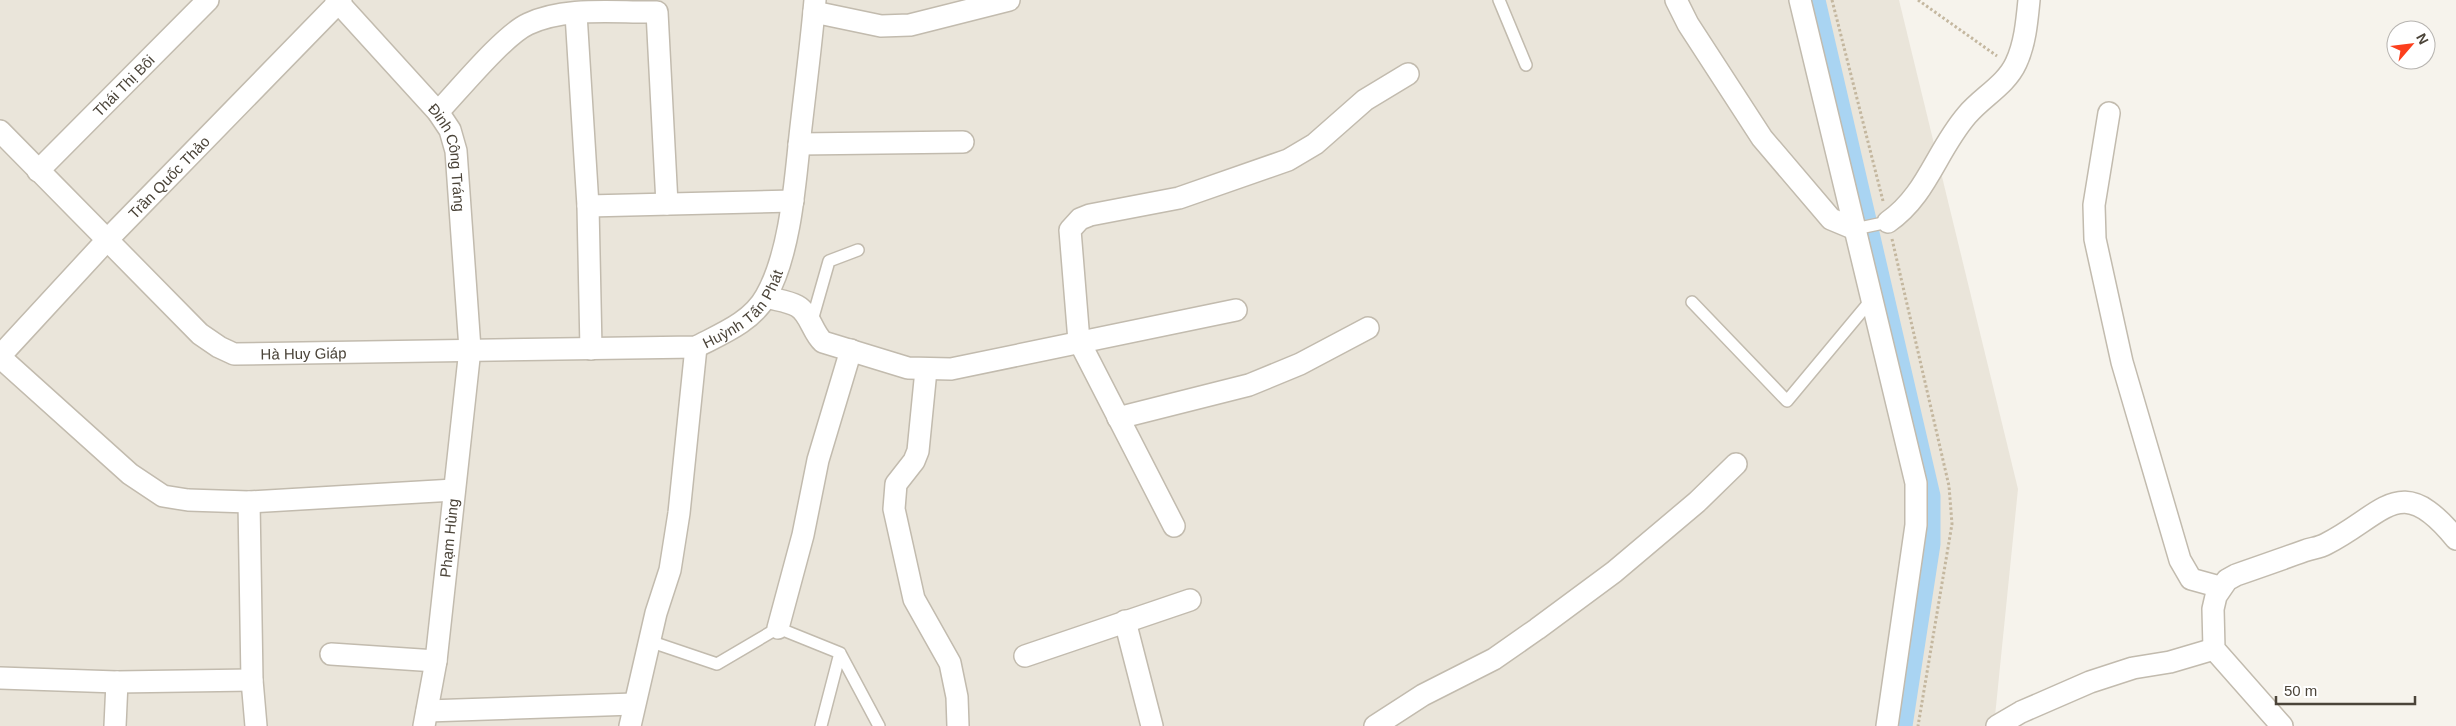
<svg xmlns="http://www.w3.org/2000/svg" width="2456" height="726" viewBox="0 0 2456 726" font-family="Arial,sans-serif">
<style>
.residential{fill:#eae5da}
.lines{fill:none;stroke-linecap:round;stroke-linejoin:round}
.canal{stroke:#a9d4f2;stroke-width:19}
.service-casing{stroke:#c2bbae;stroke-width:14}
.minor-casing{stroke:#c2bbae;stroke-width:24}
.path{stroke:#c4b79f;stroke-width:3;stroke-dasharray:2.5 2.5;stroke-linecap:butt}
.service{stroke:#fff;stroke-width:11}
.minor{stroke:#fff;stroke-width:21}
.labels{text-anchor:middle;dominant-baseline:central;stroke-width:4;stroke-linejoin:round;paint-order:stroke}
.street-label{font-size:15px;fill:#4b4439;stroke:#fff}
</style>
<rect width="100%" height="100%" fill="#f6f3ec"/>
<path class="residential" d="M0 0H1899L2018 489 1994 726H0Z"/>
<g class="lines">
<path class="canal" d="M1816 0 1931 496V544L1903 726"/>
<defs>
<path id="service" d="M1499 0 1526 65
M1855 229 1888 222
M1692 302 1787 401 1872 299
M811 324 829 261 858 250
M649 641 717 664 778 628 840 653 821 726
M840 653 879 726"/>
<g id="minor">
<path id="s1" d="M336 0 438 112 450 130 456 151 470 349 436 661 424 726"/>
<path d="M1676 0 1688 24 1762 138 1831 219 1855 229"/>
<path d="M1800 0 1916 483V525L1887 726"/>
<path d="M814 12 881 26 910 25 1009 0"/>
<path d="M576 14 588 206 591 349"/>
<path d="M438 112C459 90 504 35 528 24 566 6 616 13 657 12L667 204"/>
<path d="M2109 113 2094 205 2095 239 2122 362 2180 560 2191 579 2220 587"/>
<path id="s2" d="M0 131 200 334 219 347 234 354 696 347C721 334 752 322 766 296 790 254 795 184 800 136 805 91 811 46 815 0"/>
<path d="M799 144 963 142"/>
<path id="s3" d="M38 171 208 0"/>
<path d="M588 206 793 201"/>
<path d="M1888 222C1927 195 1936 151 1967 115 1982 97 2006 85 2016 63 2025 44 2027 21 2029 0"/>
<path d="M766 297C776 300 788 301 797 306 810 313 812 332 823 342L908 368 951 369 1236 310"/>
<path id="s4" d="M0 356 107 240 341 0"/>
<path d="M0 357 130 474 163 496 188 500 249 502 454 490"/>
<path d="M926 370 918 451 914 461 896 484 894 509 914 599 950 663 957 697 958 726"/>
<path d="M1118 418 1249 385 1300 364 1368 328"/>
<path d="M249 502 252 680 256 726"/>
<path d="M1174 526 1079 341 1070 230 1080 219 1090 215 1179 198 1288 160 1315 144 1365 100 1408 74"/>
<path d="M1125 621 1152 726"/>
<path d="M778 628 803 535 818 460 851 350"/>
<path d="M331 654 436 661"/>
<path d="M1025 656 1190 600"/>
<path d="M0 678 117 682 252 680"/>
<path d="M427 711 634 704"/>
<path d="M115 726 117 682"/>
<path d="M630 726 656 613 670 570 679 513 696 347"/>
<path d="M1375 726 1423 695 1494 659 1537 629 1614 572 1697 502 1736 464"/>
<path d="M1997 726 2021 712 2090 682 2133 668 2170 662 2214 649"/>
<path d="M2282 726 2214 649 2213 609 2216 596 2227 580 2236 575C2259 567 2282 559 2304 551 2312 548 2319 548 2326 544 2385 514 2400 470 2456 539"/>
</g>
</defs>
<use href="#service" class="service-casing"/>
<use href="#minor" class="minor-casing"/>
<path class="path" d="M1832 0 1883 201
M1918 0 1997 56
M1892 239 1949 486 1952 524 1918 726"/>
<use href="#service" class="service"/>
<use href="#minor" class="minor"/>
</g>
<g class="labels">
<g class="street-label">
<text stroke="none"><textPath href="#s3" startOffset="121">Thái Thị Bôi</textPath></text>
<text stroke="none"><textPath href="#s1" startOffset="199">Đinh Công Tráng</textPath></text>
<text stroke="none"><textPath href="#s4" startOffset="246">Trần Quốc Thảo</textPath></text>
<text stroke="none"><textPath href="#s2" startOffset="849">Huỳnh Tấn Phát</textPath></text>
<text stroke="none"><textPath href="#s2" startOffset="394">Hà Huy Giáp</textPath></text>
<text transform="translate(449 538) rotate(-84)">Phạm Hùng</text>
</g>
</g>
<g transform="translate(2411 45) rotate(62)"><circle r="24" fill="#ffffff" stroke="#b7b4b0"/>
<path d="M0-4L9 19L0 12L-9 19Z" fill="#fc3f1d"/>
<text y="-8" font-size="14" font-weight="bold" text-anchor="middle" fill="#4b4439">N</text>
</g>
<path d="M2276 696v8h139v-8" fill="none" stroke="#4b4439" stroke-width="2.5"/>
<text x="2284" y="696" font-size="15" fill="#4b4439" stroke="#ffffff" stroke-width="4" paint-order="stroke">50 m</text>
</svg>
